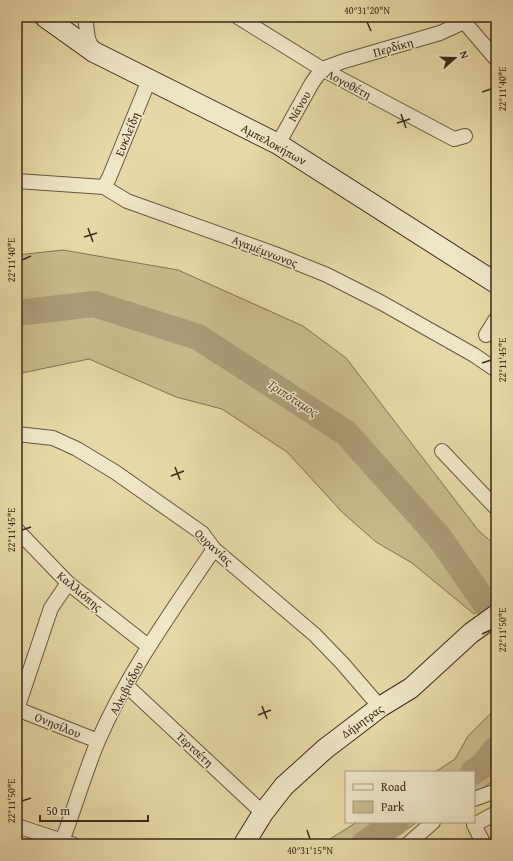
<svg xmlns="http://www.w3.org/2000/svg" width="513" height="861" viewBox="0 0 513 861" font-family="'Gentium Book Plus',serif">
<style>
.green{fill:#cabb8f;stroke:#837156}
.lines{fill:none;stroke-linecap:round;stroke-linejoin:round}
.river{stroke:#ad9c78;stroke-width:26}
.street-casing{stroke:#67543f;stroke-width:16}
.secondary-casing{stroke:#3c271c;stroke-width:22}
.street{stroke:#efe6c6;stroke-width:14}
.secondary{stroke:#efe6c6;stroke-width:20}
.ticks{fill:none;stroke:#3c271c;stroke-width:1.5}
.labels{text-anchor:middle;dominant-baseline:central;stroke-width:3;stroke-linejoin:round;paint-order:stroke}
.street-label{font-size:12px;fill:#3c271c;stroke:#efe6c6}
.water-label{font-size:13px;font-style:italic;fill:#5e4a38;stroke:#efe6c6}
.neatline{fill:none;stroke:#3c271c;stroke-width:1.5}
.ticks-label{font-size:10px;text-anchor:middle;fill:#3c271c}
</style>
<rect width="100%" height="100%" fill="#e7d9a7"/>
<filter id="stains"><feTurbulence type="fractalNoise" baseFrequency=".005" numOctaves="4"/><feColorMatrix values="0 0 0 0 .2 0 0 0 0 .09 0 0 0 0 .02 0 0 0 .5 -.17"/></filter>
<radialGradient id="worn" r=".72"><stop offset=".6" stop-color="#630" stop-opacity="0"/><stop offset="1" stop-color="#630" stop-opacity=".3"/></radialGradient>
<path class="green" d="M63 250 178 270 303 326 346 358 478 530 496 546V598L474 614 412 563 376 542 342 512 287 452 222 409 176 397 89 359 17 374V255Z
M496 708V779L474 794V772H435L455 759 468 736Z
M357 822H417L386 844H322Z"/>
<g class="lines">
<path class="river" d="M17 313 94 304 198 337 346 433 439 537 485 603 496 615
M473 772 481 767 496 749
M364 844 396 822"/>
<defs>
<path id="street" d="M85 17 88 39 94 52
M238 17 322 69 454 139 465 136
M460 17 496 59
M278 144 312 83 322 69 344 61 440 33 464 22
M17 181 104 187 127 201 275 254 327 275 382 303 474 355 496 370
M104 187 109 178 149 80
M486 335 496 319
M17 434 53 438 77 449 115 472 202 533 214 549 315 635 343 664 380 707
M442 451 496 508
M17 530 68 583 148 646
M68 583 51 608 17 709 98 741
M127 686 263 813
M474 799 496 791
M17 826 72 844
M61 844C74 810 84 775 98 741 128 672 172 611 214 549
M408 844 433 822
M484 844 474 825 496 813"/>
<path id="secondary" d="M45 17 94 52 278 144 496 283
M244 844 263 813 284 786 325 749 380 707 411 688 471 633 496 615"/>
</defs>
<use href="#street" class="street-casing"/>
<use href="#secondary" class="secondary-casing"/>
<use href="#street" class="street"/>
<use href="#secondary" class="secondary"/>
</g>
<path class="ticks" d="M367 22 371 31M482 92 491 89M401 114 406 128M397 123 410 119M88 228 93 242M84 237 97 233M22 260 31 256M482 363 491 360M175 467 180 480M171 476 184 471M22 530 31 527M482 634 491 630M262 706 267 719M258 715 271 710M22 801 31 798M307 830 310 839"/>
<g class="labels">
<g class="street-label">
<text transform="translate(393 47) rotate(-16)">Περδίκη</text>
<text transform="translate(349 84) rotate(28)">Λογοθέτη</text>
<text transform="translate(299 106) rotate(-60)">Νάνου</text>
<text transform="translate(127 134) rotate(-68)">Ευκλείδη</text>
<text transform="translate(274 144) rotate(29)">Αμπελοκήπων</text>
<text transform="translate(265 251) rotate(21)">Αγαμέμνωνος</text>
<text transform="translate(214 547) rotate(43)">Ουρανίας</text>
<text transform="translate(80 591) rotate(40)">Καλλιόπης</text>
<text transform="translate(126 688) rotate(-62)">Αλκιβιάδου</text>
<text transform="translate(362 721) rotate(-36)">Δήμητρας</text>
<text transform="translate(58 725) rotate(22)">Ονησίλου</text>
<text transform="translate(195 749) rotate(43)">Τερτσέτη</text>
</g>
<g class="water-label">
<text transform="translate(293 398) rotate(33)">Τριπόταμος</text>
</g>
</g>
<rect width="513" height="861" fill="none" stroke="#e7d9a7" stroke-width="44"/>
<rect x="345" y="771" width="130" height="52" fill="#efe6c6" stroke="#a79a82"/>
<rect x="353" y="784" width="20" height="6" fill="#efe6c6" stroke="#a79a82"/>
<text x="381" y="791" font-size="12" fill="#3c271c">Road</text>
<rect x="353" y="801" width="20" height="12" fill="#cabb8f" stroke="#a79a82"/>
<text x="381" y="811" font-size="12" fill="#3c271c">Park</text>
<g transform="translate(455 58) rotate(70)" stroke="#efe6c6" stroke-width="3" paint-order="stroke">
<path d="M0-3L7 15L0 10L-7 15Z" fill="#3c271c"/>
<text y="-6" font-size="11" font-weight="bold" text-anchor="middle" fill="#3c271c">N</text>
</g>
<path d="M40 815v6h108v-6" fill="none" stroke="#3c271c" stroke-width="2"/>
<text x="46" y="815" font-size="12" fill="#3c271c" stroke="#efe6c6" stroke-width="3" paint-order="stroke">50 m</text>
<rect x="22" y="22" width="469" height="817" class="neatline"/>
<g class="ticks-label">
<text x="367" y="14">40°31'20"N</text>
<text transform="translate(502 89) rotate(-90)" y="4">22°11'40"E</text>
<text transform="translate(11 260) rotate(-90)" y="4">22°11'40"E</text>
<text transform="translate(502 360) rotate(-90)" y="4">22°11'45"E</text>
<text transform="translate(11 530) rotate(-90)" y="4">22°11'45"E</text>
<text transform="translate(502 630) rotate(-90)" y="4">22°11'50"E</text>
<text transform="translate(11 801) rotate(-90)" y="4">22°11'50"E</text>
<text x="310" y="854">40°31'15"N</text>
</g>
<rect width="100%" height="100%" filter="url(#stains)"/>
<rect width="100%" height="100%" fill="url(#worn)"/>
</svg>
